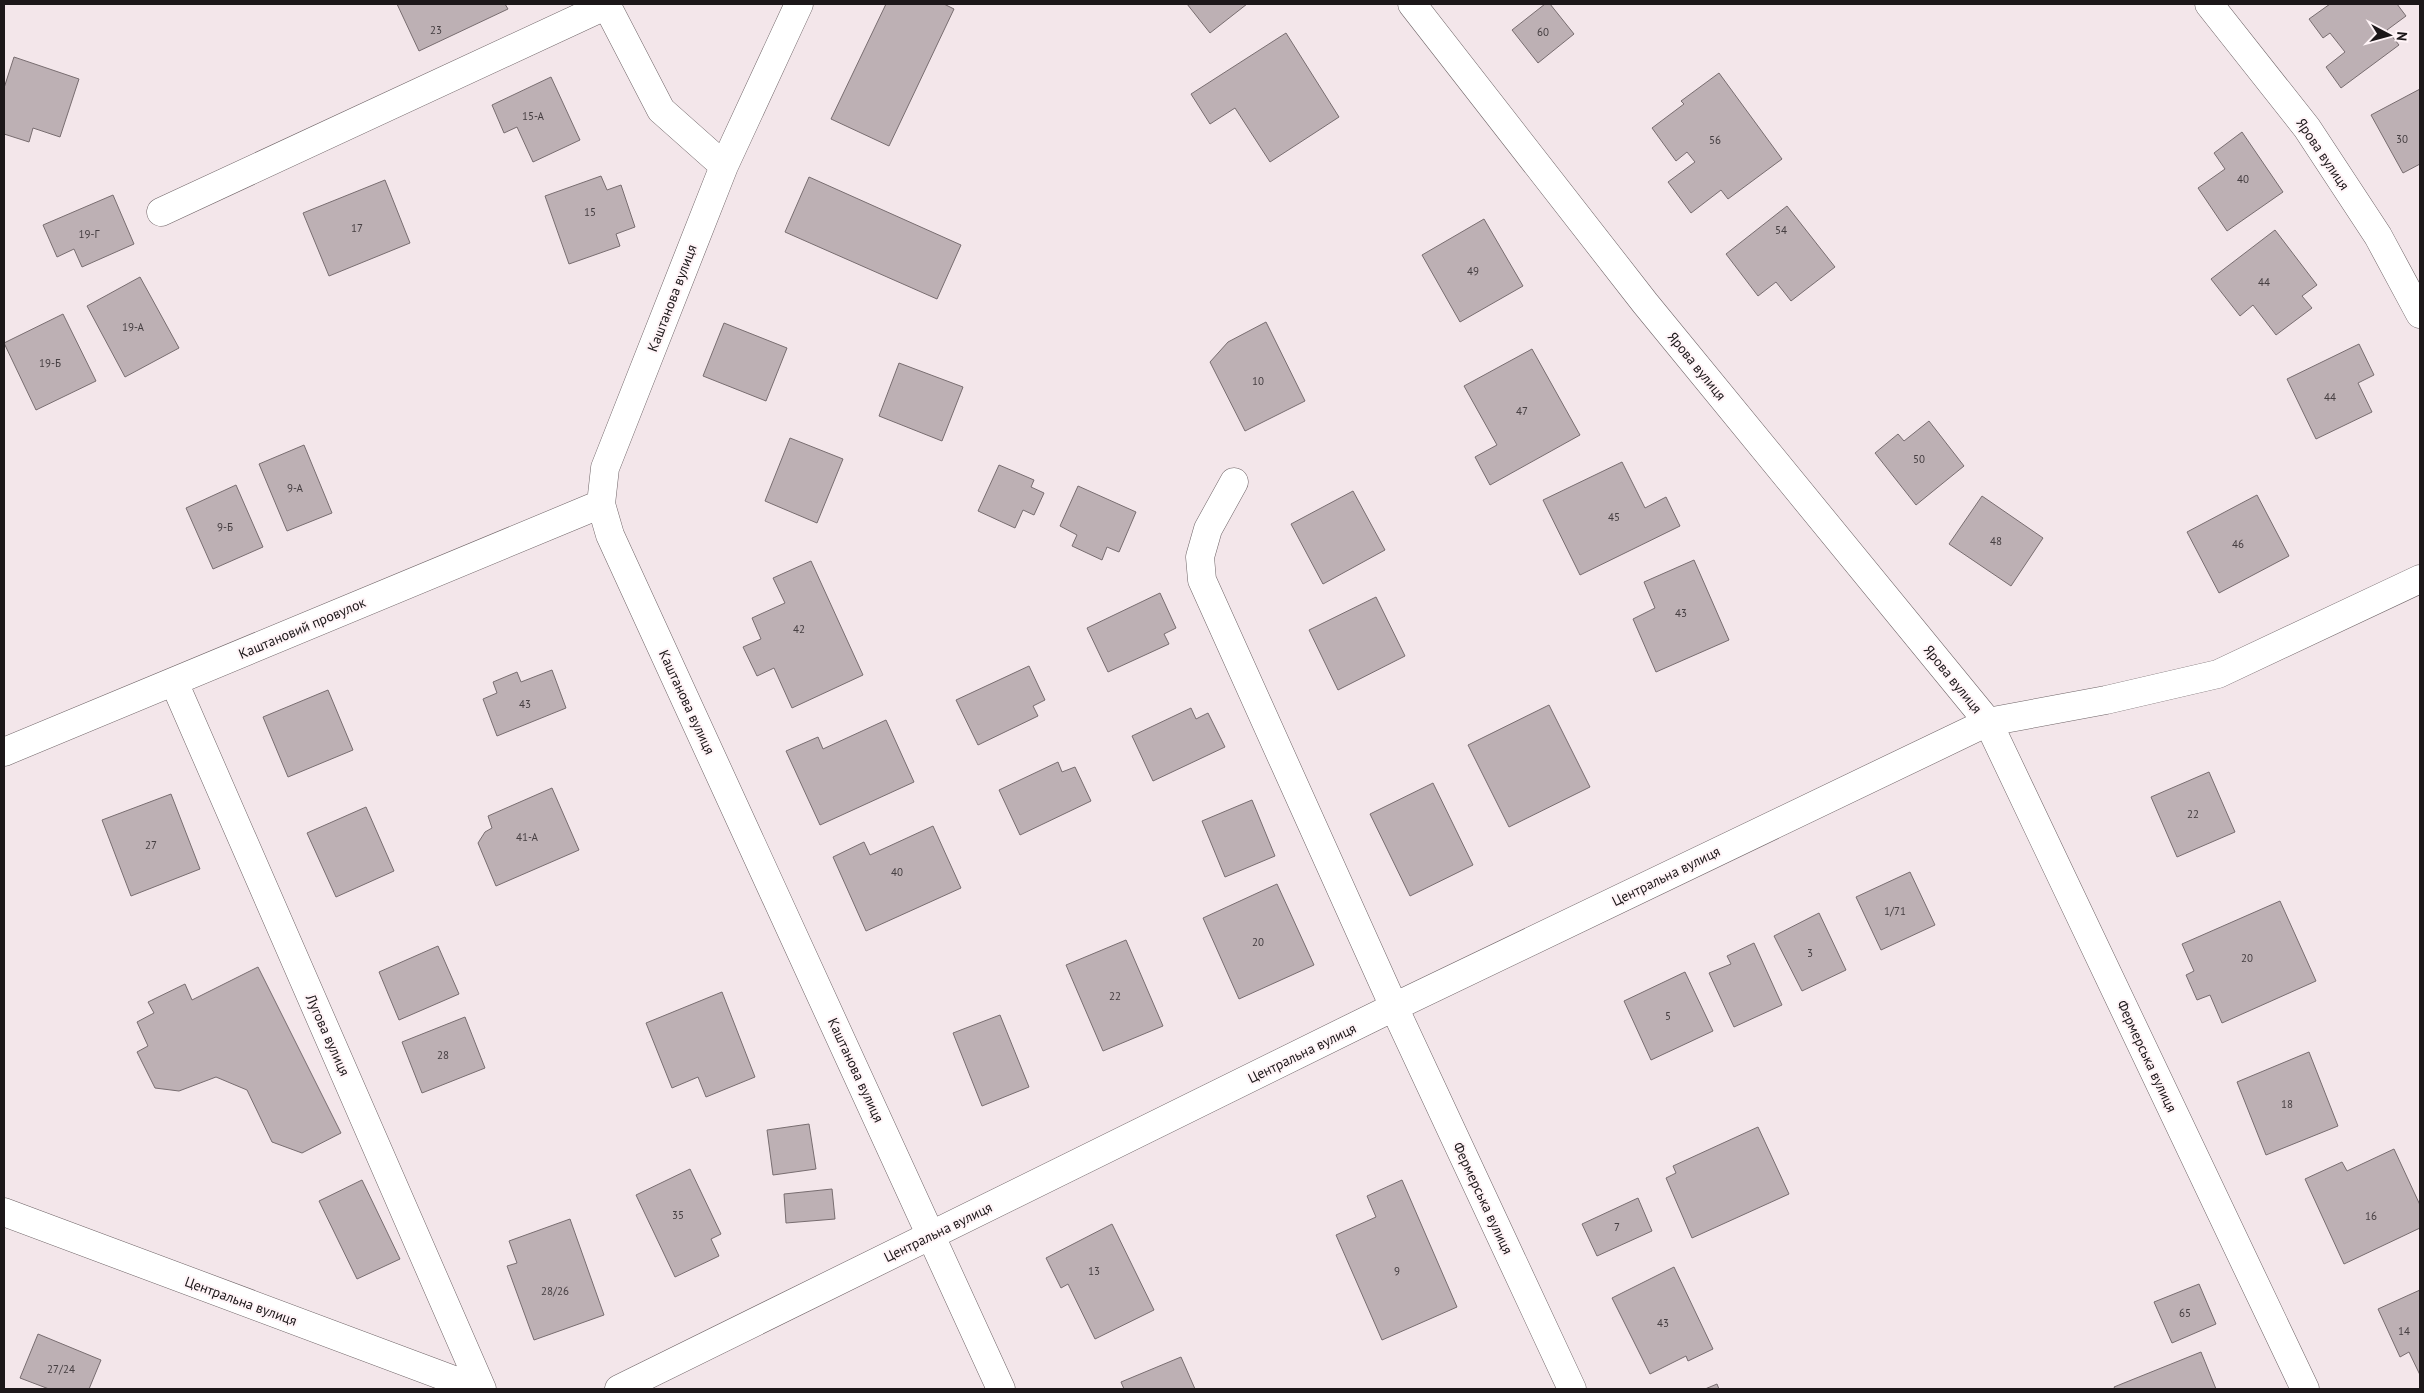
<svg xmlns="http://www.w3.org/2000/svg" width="2424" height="1393" viewBox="0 0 2424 1393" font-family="'PT Sans',sans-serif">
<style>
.building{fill:#bdb0b4;stroke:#786d70}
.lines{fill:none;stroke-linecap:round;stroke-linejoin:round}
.minor-casing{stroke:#6e6366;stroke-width:29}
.secondary-casing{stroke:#6e6366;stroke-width:29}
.minor{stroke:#fff;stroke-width:28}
.secondary{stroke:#fff;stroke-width:28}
.labels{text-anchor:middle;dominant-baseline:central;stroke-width:4;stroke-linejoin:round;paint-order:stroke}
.number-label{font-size:11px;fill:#443d40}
.street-label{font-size:14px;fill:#1c1719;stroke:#fff4f7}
</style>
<rect width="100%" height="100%" fill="#f3e6ea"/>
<path class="building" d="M397 4H505L508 9 419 51Z
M886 4H944L954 9 889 146 831 119Z
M1187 4H1247L1210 33Z
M1545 4H1550L1574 34 1538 63 1512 30Z
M2330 4H2397L2406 16 2387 30 2399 45 2341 88 2326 67 2345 52 2330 33 2323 38 2309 19Z
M1286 33 1339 117 1270 162 1235 108 1210 124 1191 94Z
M14 57 79 79 60 137 33 128 29 142 4 134V88Z
M1719 73 1782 159 1728 199 1721 190 1691 213 1668 182 1695 162 1687 152 1676 161 1652 128 1684 104 1681 101Z
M551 77 580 140 533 162 517 127 504 133 492 105Z
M2420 89V164L2403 173 2371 115Z
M2242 132 2283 192 2227 231 2198 188 2225 169 2214 153Z
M601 176 607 190 621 185 635 227 616 234 620 246 569 264 545 196Z
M809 177 961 245 937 299 785 232Z
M385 180 410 243 329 276 303 213Z
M113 195 134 244 82 267 74 249 57 257 43 225Z
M1787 206 1835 267 1791 301 1776 282 1758 296 1726 254Z
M1484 219 1523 286 1460 322 1422 255Z
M2275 230 2317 285 2302 296 2312 308 2276 335 2253 305 2240 316 2211 279Z
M140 277 179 348 125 377 87 306Z
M63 314 96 381 36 410 4 343Z
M1266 322 1305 401 1245 431 1210 362 1228 342Z
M724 323 787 348 766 401 703 376Z
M2359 344 2374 375 2358 383 2372 412 2316 439 2287 379Z
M1532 349 1580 435 1490 485 1475 457 1497 445 1464 386Z
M899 363 963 387 942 441 879 416Z
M1929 421 1964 466 1916 505 1875 453 1898 434 1904 441Z
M790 438 843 459 817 523 765 501Z
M304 445 332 513 287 531 259 464Z
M1622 462 1645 508 1666 497 1680 526 1580 575 1543 500Z
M999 465 1034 480 1031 487 1044 493 1034 515 1023 510 1015 528 978 511Z
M236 485 263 547 213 569 186 508Z
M1078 486 1136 512 1119 552 1107 547 1102 560 1072 546 1077 535 1060 526Z
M1353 491 1385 550 1323 584 1291 524Z
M2257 495 2289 556 2219 593 2187 532Z
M1982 496 2043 538 2011 586 1949 544Z
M1694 560 1729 640 1656 672 1633 619 1655 608 1644 582Z
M811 561 863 675 792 708 774 668 757 676 743 647 761 639 752 618 785 603 773 578Z
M1160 593 1176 628 1164 634 1169 644 1108 672 1087 628Z
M1376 597 1405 656 1338 690 1309 630Z
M1029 666 1045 700 1033 706 1038 716 978 745 956 700Z
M552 670 566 708 497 736 483 699 497 693 493 682 517 672 521 682Z
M328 690 353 750 288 777 263 717Z
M1549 705 1590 787 1509 827 1468 745Z
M1191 708 1196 719 1208 713 1225 747 1153 781 1132 736Z
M886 720 914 782 820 825 786 751 818 737 823 749Z
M1058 762 1062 772 1075 767 1091 801 1020 835 999 790Z
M2209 772 2235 832 2177 857 2151 797Z
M1433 783 1473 865 1410 896 1370 814Z
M552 788 579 850 496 886 478 843 485 832 492 828 488 816Z
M171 794 200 869 131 896 102 820Z
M1252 800 1275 856 1225 877 1202 821Z
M366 807 394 871 336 897 307 833Z
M933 826 961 888 866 931 833 857 864 842 870 855Z
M1910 872 1935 925 1881 950 1856 897Z
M1277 884 1314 965 1239 999 1203 918Z
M2280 901 2316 981 2222 1023 2210 995 2197 1000 2186 975 2194 971 2182 944Z
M1819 913 1846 970 1802 991 1774 936Z
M1126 940 1163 1026 1103 1051 1066 965Z
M1754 943 1782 1005 1734 1027 1709 973 1731 964 1727 956Z
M438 946 459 994 399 1020 379 972Z
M258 967 341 1133 302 1153 272 1142 247 1090 216 1077 179 1091 155 1088 137 1052 148 1046 137 1022 154 1013 148 1002 185 984 192 1000Z
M1685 972 1713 1031 1651 1060 1624 1001Z
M722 992 755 1077 706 1097 698 1077 672 1088 646 1023Z
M1000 1015 1029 1087 982 1106 953 1033Z
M465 1017 485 1068 422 1093 402 1042Z
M2309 1052 2338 1126 2266 1155 2237 1082Z
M809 1124 816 1169 773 1175 767 1130Z
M1758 1127 1789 1194 1692 1238 1666 1178 1676 1173 1673 1166Z
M2394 1149 2420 1205V1228L2344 1264 2305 1179 2342 1162 2347 1171Z
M690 1169 721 1234 711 1239 719 1256 675 1277 636 1195Z
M362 1180 400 1259 357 1279 319 1201Z
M1402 1180 1457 1307 1382 1340 1336 1235 1376 1217 1367 1196Z
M832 1189 835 1219 786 1223 784 1194Z
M1638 1198 1652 1231 1597 1256 1582 1224Z
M570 1219 604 1315 534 1340 507 1266 517 1263 509 1241Z
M1112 1224 1154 1310 1095 1339 1068 1284 1061 1288 1046 1258Z
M1674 1267 1713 1349 1688 1361 1686 1356 1650 1374 1612 1298Z
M2199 1284 2216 1324 2172 1343 2154 1302Z
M2420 1290V1375L2409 1352 2400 1357 2378 1309Z
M38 1334 101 1360 89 1389H49L20 1378Z
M2201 1352 2216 1389H2115L2114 1387Z
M1181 1357 1195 1389H1124L1121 1382Z
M1717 1384 1719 1389H1705Z"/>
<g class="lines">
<defs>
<path id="minor" d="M606 4 661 110 724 166
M799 4 724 166 605 468 601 504 610 535 1001 1389
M2209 4 2307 128 2378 236 2420 314
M161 212 607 5
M1234 482 1208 529 1200 557 1202 580 1394 1007 1572 1389
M174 682 482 1389
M4 752 601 504
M4 1212 478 1389
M619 1389 1394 1007 1988 722 2106 700 2218 674 2420 579"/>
<path id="secondary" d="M1412 4 1645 303 1988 722 2305 1389"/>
</defs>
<use href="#minor" class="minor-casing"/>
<use href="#secondary" class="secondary-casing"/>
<use href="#minor" class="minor"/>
<use href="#secondary" class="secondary"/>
</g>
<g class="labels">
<g class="number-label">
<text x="436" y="30">23</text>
<text x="1543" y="32">60</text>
<text x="533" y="116">15-А</text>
<text x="2402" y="139">30</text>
<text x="1715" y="140">56</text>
<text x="2243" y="179">40</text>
<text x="590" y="212">15</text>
<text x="357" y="228">17</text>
<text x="1781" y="230">54</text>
<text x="89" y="234">19-Г</text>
<text x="1473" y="271">49</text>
<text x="2264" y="282">44</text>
<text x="133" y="327">19-А</text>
<text x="50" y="363">19-Б</text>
<text x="1258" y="381">10</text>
<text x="2330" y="397">44</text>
<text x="1522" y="411">47</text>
<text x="1919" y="459">50</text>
<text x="295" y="488">9-А</text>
<text x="1614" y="517">45</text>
<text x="225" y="527">9-Б</text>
<text x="1996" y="541">48</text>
<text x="2238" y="544">46</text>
<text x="1681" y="613">43</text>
<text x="799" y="629">42</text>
<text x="525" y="704">43</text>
<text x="2193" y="814">22</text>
<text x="527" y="837">41-А</text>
<text x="151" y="845">27</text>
<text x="897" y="872">40</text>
<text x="1895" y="911">1/71</text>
<text x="1258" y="942">20</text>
<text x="1810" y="953">3</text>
<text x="2247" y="958">20</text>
<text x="1115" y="996">22</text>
<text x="1668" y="1016">5</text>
<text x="443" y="1055">28</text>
<text x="2287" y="1104">18</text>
<text x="678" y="1215">35</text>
<text x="2371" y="1216">16</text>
<text x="1617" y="1227">7</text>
<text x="1094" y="1271">13</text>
<text x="1397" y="1271">9</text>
<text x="555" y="1291">28/26</text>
<text x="2185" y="1313">65</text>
<text x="1663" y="1323">43</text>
<text x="2404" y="1331">14</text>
<text x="61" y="1369">27/24</text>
</g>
<g class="street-label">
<text transform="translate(2323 154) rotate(56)">Ярова вулиця</text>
<text transform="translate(672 298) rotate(-69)">Каштанова вулиця</text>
<text transform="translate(1697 366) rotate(51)">Ярова вулиця</text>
<text transform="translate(302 628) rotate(-23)">Каштановий провулок</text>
<text transform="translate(1953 679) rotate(51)">Ярова вулиця</text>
<text transform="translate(687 702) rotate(65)">Каштанова вулиця</text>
<text transform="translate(1666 876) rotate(-26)">Центральна вулиця</text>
<text transform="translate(328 1035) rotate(66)">Лугова вулиця</text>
<text transform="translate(1302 1053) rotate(-26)">Центральна вулиця</text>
<text transform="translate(2147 1056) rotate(65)">Фермерська вулиця</text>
<text transform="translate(856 1070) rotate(65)">Каштанова вулиця</text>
<text transform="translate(1483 1198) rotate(65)">Фермерська вулиця</text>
<text transform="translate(938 1232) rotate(-26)">Центральна вулиця</text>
<text transform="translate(241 1301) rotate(20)">Центральна вулиця</text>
</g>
</g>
<rect width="2424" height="1393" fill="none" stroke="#1c1719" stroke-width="10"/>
<g transform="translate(2389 35) rotate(96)" stroke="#fff4f7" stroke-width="4" paint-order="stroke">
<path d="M0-4L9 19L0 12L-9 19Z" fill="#1c1719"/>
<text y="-8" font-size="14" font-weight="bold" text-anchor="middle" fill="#1c1719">N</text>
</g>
</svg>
